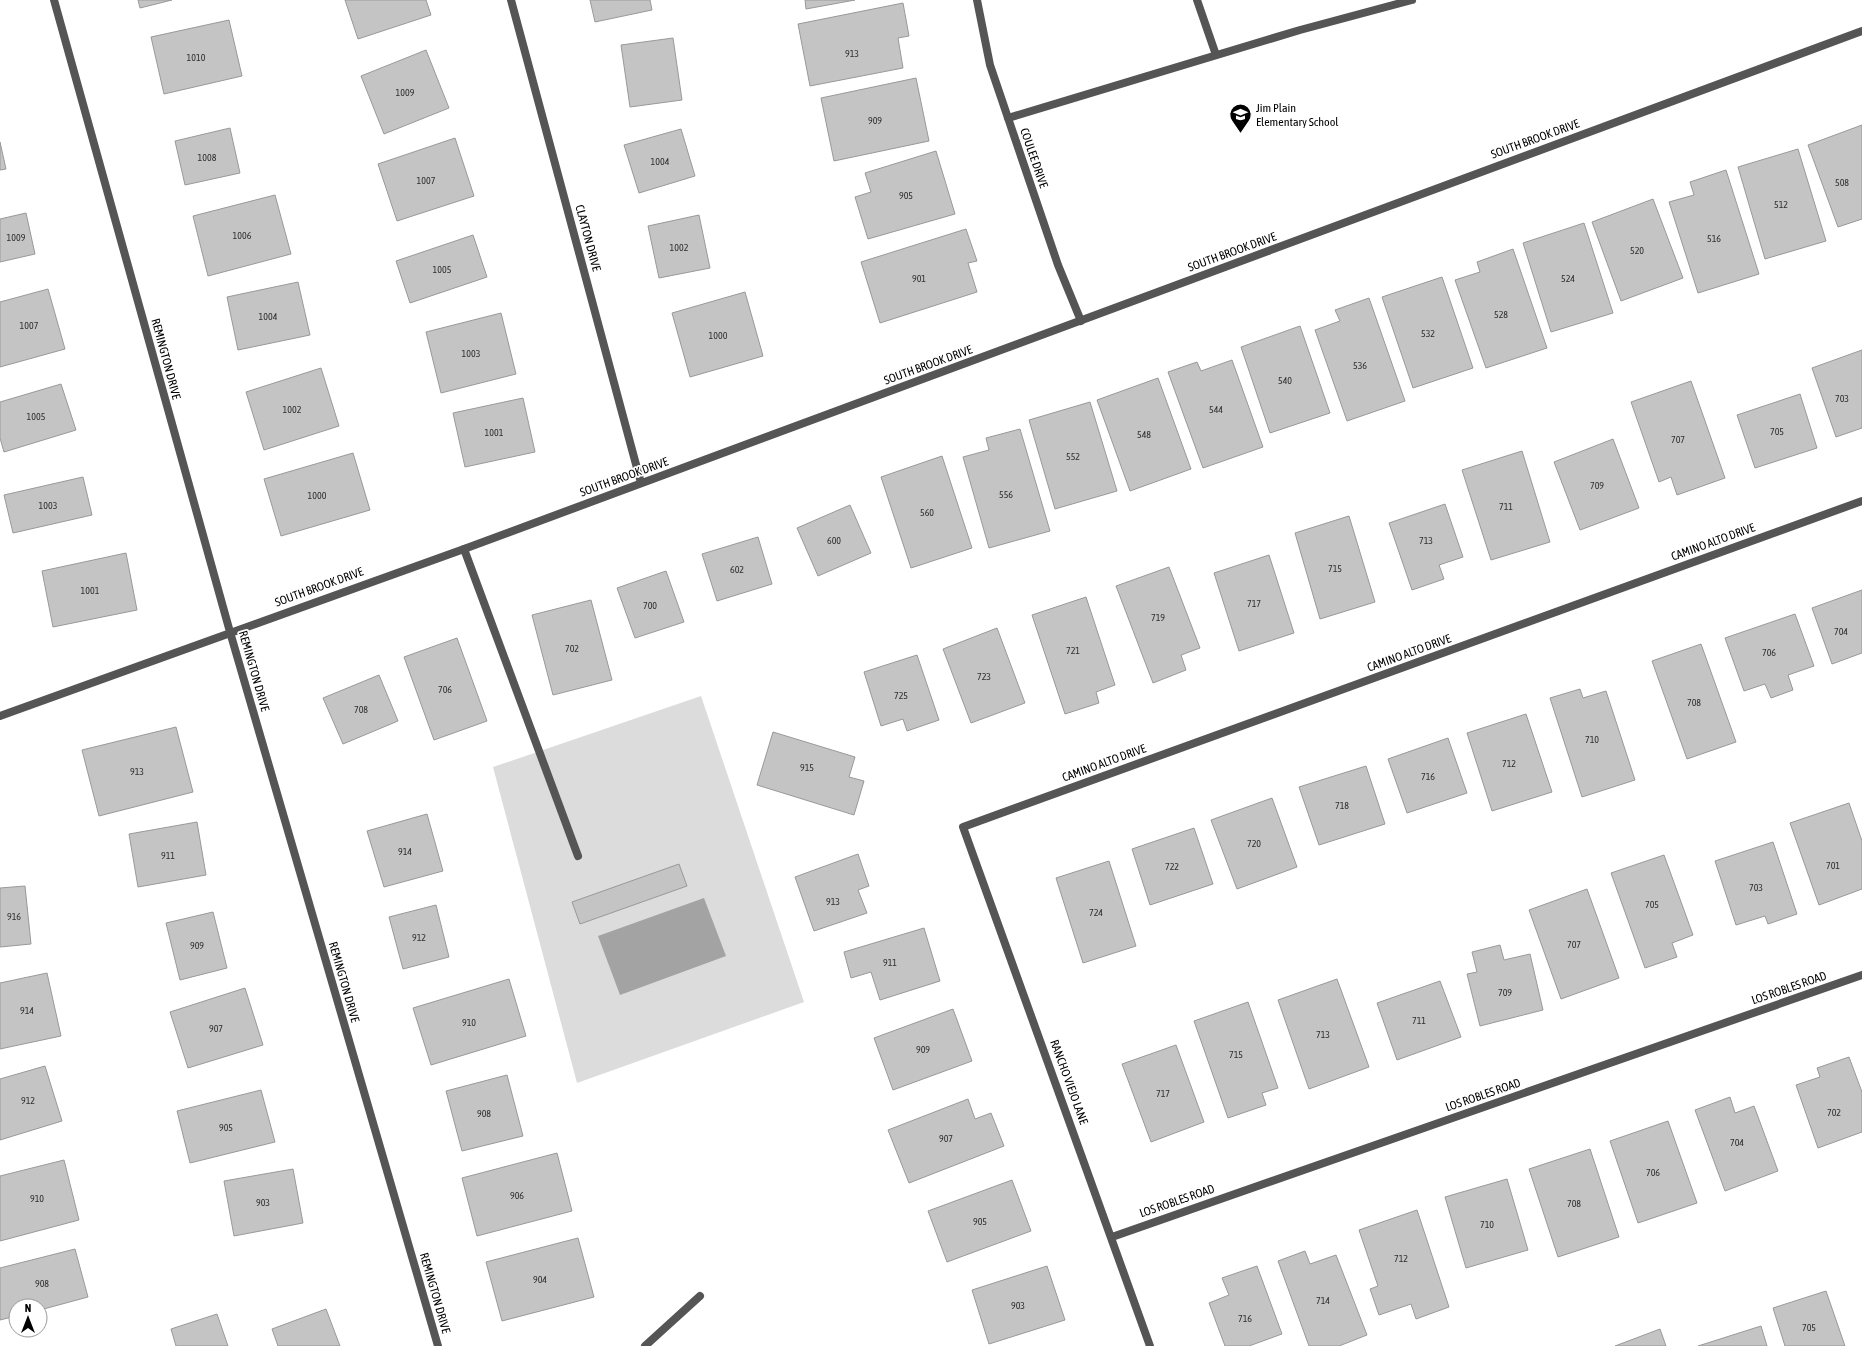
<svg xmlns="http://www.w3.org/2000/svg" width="1862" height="1346" viewBox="0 0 1862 1346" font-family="'Asap Condensed',sans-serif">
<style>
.green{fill:#dcdcdc}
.water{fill:#a3a3a3}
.building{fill:#c4c4c4;stroke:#999}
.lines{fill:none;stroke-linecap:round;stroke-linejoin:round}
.service{stroke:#555;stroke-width:8}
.minor{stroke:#555;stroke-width:8}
.labels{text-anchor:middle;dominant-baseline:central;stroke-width:3.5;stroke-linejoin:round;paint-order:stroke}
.number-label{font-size:10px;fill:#313131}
.poi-label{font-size:12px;fill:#000;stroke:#fff;text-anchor:start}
.street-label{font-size:12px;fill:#000;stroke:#fff}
</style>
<rect width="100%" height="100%" fill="#fff"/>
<path class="green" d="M701 696 804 1002 577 1083 493 767Z"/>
<path class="water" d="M704 898 726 956 620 995 598 936Z"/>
<path class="building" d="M138 0H172L140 8Z
M345 0H426L431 15 358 39Z
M590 0H650L652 10 595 22Z
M805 0H855L806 9Z
M903 3 909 36 898 38 903 68 810 86 798 24Z
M229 20 242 76 164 94 151 37Z
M673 38 682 100 630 107 621 45Z
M426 50 449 108 384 134 361 76Z
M916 78 929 141 834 161 821 98Z
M1862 125V219L1838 227 1808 145Z
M230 128 240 173 185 185 175 141Z
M681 129 695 176 639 193 624 145Z
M455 138 474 196 397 221 378 164Z
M0 142 6 169 0 170Z
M1798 149 1826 241 1765 259 1738 167Z
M936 151 955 214 868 239 855 197 871 192 865 173Z
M1726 170 1759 274 1698 293 1669 202 1694 195 1690 182Z
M275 195 291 254 208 276 193 216Z
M1653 199 1683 278 1621 301 1592 222Z
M26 213 35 254 0 262V219Z
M699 215 710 268 659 278 648 226Z
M1584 223 1613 313 1551 332 1523 243Z
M966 229 977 261 968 263 977 292 880 323 861 262Z
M473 235 487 277 410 303 396 261Z
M1513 249 1547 348 1486 368 1455 280 1480 272 1477 262Z
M1442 277 1473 368 1413 388 1382 297Z
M298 282 310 335 238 350 227 297Z
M48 289 65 349 0 367V302Z
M745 292 763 356 690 377 672 313Z
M1369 298 1405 401 1347 421 1315 330 1340 321 1335 310Z
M501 313 516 374 441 393 426 332Z
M1300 326 1330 413 1270 433 1241 347Z
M1862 350V428L1836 437 1812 368Z
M1232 360 1263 447 1203 468 1168 372 1197 362 1201 371Z
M321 368 339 426 264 450 246 392Z
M1158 378 1191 469 1130 491 1097 400Z
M1691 381 1725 478 1677 495 1671 477 1659 482 1631 402Z
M61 384 76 430 4 452 0 438V402Z
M1800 394 1817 448 1755 468 1737 415Z
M523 398 535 452 465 467 453 413Z
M1090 402 1117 491 1055 509 1029 420Z
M1020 429 1050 531 989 548 963 457 989 450 986 438Z
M1613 439 1639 508 1580 530 1554 462Z
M1522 451 1550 542 1491 560 1462 470Z
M353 453 370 510 281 536 264 479Z
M942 456 972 548 911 568 881 477Z
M83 477 92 515 13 533 4 495Z
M1445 504 1463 557 1439 565 1444 579 1412 590 1389 523Z
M850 505 871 553 818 576 797 528Z
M1349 516 1375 602 1320 619 1295 533Z
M758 537 772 584 717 601 702 554Z
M126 553 137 610 53 627 42 571Z
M1269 555 1294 633 1239 651 1214 573Z
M1169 567 1200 648 1181 655 1186 670 1153 683 1116 586Z
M666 571 684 622 635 638 617 588Z
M1862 590V653L1832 664 1812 608Z
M1086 597 1115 685 1096 692 1099 703 1065 714 1032 615Z
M591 600 612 680 553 695 532 615Z
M1795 614 1814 666 1788 675 1793 690 1771 698 1765 684 1744 691 1725 638Z
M997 628 1025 703 971 723 943 649Z
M457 638 487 721 434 740 404 657Z
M1701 644 1736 742 1687 759 1652 661Z
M917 655 939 720 907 731 903 719 881 726 864 672Z
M379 675 398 721 343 744 323 698Z
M1580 689 1583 698 1606 691 1635 780 1582 797 1550 698Z
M1526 714 1552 792 1492 811 1467 733Z
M176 727 193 792 99 816 82 750Z
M773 732 855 757 849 777 864 781 854 815 757 785Z
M1448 738 1467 793 1407 813 1388 759Z
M1366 766 1385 824 1319 845 1299 787Z
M1272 798 1297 867 1237 889 1211 820Z
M1849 803 1862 841V889L1819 905 1790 823Z
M427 814 443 871 384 887 367 831Z
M197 822 206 875 138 887 129 834Z
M1194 828 1213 884 1150 905 1132 849Z
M1773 842 1797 914 1768 924 1765 916 1736 925 1715 861Z
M858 854 869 886 858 890 867 913 814 931 795 877Z
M1664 855 1693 935 1672 943 1677 957 1645 968 1611 873Z
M1109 861 1136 946 1083 963 1056 878Z
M679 864 687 886 580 924 572 902Z
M25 886 31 944 0 947V888Z
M1587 889 1619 978 1561 999 1529 910Z
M436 905 449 957 403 969 389 917Z
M213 912 227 968 180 980 166 923Z
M924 928 940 981 880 1000 871 972 851 978 844 952Z
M1500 945 1504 960 1530 954 1543 1010 1480 1026 1467 974 1477 972 1472 952Z
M47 973 61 1036 0 1049V983Z
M509 979 526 1036 431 1065 413 1008Z
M1337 979 1369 1067 1309 1089 1278 1000Z
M1440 981 1461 1037 1397 1060 1377 1003Z
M245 988 263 1045 188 1068 170 1012Z
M1248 1002 1278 1088 1262 1093 1266 1105 1228 1118 1194 1021Z
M953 1009 972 1061 893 1090 874 1038Z
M1176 1045 1204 1122 1151 1142 1122 1064Z
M1849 1057 1862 1092V1132L1818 1148 1796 1085 1820 1077 1817 1068Z
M45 1066 62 1121 0 1140V1079Z
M507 1075 523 1136 462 1151 446 1091Z
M261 1090 275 1142 190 1163 177 1111Z
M1730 1097 1735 1113 1754 1106 1778 1171 1725 1191 1695 1110Z
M968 1099 975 1119 991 1113 1004 1146 909 1183 888 1130Z
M1668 1121 1697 1203 1638 1223 1610 1141Z
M1590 1149 1619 1237 1558 1257 1529 1169Z
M557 1153 572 1211 477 1236 462 1178Z
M64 1160 79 1220 0 1241V1176Z
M293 1169 303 1223 234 1236 224 1181Z
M1507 1179 1528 1250 1466 1268 1445 1197Z
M1012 1180 1031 1231 947 1262 928 1211Z
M1417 1210 1449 1307 1416 1319 1411 1304 1379 1315 1370 1289 1378 1286 1359 1230Z
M578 1238 594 1297 502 1321 486 1262Z
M75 1249 88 1297 40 1310V1306H16V1316L0 1320V1268Z
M1305 1251 1310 1264 1336 1255 1367 1335 1339 1346H1309L1278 1261Z
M1047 1266 1065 1320 989 1344 972 1290Z
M1257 1266 1282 1334 1249 1346H1225L1209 1303 1229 1295 1222 1278Z
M1826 1291 1845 1346H1785L1773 1308Z
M326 1309 340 1346H278L272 1329Z
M217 1314 228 1346H176L171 1329Z
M1761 1326 1767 1346H1698Z
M1660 1329 1666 1346H1615Z"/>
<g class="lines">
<path class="service" d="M1197 0 1216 55
M1008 118 1300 30 1412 0
M464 549 578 856"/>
<path class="minor" d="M54 0 230 632 438 1346
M511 0 641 483
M977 0 990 65 1058 265 1081 321
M0 716 464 549 1862 31
M1112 1237 1862 975
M645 1346 700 1296
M1150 1346 963 827 1862 501"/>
</g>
<defs>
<symbol id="school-pin" viewBox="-11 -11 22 30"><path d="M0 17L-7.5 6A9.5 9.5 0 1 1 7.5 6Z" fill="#000" stroke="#fff"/><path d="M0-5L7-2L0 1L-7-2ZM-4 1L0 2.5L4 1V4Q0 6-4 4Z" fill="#fff"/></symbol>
</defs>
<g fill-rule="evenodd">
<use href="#school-pin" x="1228" y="102" width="25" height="34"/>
</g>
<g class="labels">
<g class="number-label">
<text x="852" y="53">913</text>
<text x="196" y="57">1010</text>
<text x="405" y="92">1009</text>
<text x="875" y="120">909</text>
<text x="207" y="157">1008</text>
<text x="660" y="161">1004</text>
<text x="426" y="180">1007</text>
<text x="1842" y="182">508</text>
<text x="906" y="195">905</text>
<text x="1781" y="204">512</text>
<text x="242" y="235">1006</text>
<text x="16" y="237">1009</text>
<text x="1714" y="238">516</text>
<text x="679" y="247">1002</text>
<text x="1637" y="250">520</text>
<text x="442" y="269">1005</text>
<text x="919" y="278">901</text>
<text x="1568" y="278">524</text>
<text x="1501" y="314">528</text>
<text x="268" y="316">1004</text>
<text x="29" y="325">1007</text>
<text x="1428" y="333">532</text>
<text x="718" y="335">1000</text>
<text x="471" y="353">1003</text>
<text x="1360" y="365">536</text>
<text x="1285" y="380">540</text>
<text x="1842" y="398">703</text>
<text x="292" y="409">1002</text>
<text x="1216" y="409">544</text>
<text x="36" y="416">1005</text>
<text x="1777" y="431">705</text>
<text x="494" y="432">1001</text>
<text x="1144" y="434">548</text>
<text x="1678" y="439">707</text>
<text x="1073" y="456">552</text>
<text x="1597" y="485">709</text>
<text x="1006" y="494">556</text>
<text x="317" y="495">1000</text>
<text x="48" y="505">1003</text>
<text x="1506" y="506">711</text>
<text x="927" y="512">560</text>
<text x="834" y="540">600</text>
<text x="1426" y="540">713</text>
<text x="1335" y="568">715</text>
<text x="737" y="569">602</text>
<text x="90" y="590">1001</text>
<text x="1254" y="603">717</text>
<text x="650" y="605">700</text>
<text x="1158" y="617">719</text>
<text x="1841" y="631">704</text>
<text x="572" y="648">702</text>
<text x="1073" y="650">721</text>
<text x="1769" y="652">706</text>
<text x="984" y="676">723</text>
<text x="445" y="689">706</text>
<text x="901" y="695">725</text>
<text x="1694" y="702">708</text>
<text x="361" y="709">708</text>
<text x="1592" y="739">710</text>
<text x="1509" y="763">712</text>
<text x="807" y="767">915</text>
<text x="137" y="771">913</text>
<text x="1428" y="776">716</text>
<text x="1342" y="805">718</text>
<text x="1254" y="843">720</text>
<text x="405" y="851">914</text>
<text x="168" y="855">911</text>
<text x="1833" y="865">701</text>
<text x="1172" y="866">722</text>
<text x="1756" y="887">703</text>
<text x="833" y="901">913</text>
<text x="1652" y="904">705</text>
<text x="1096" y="912">724</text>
<text x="14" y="916">916</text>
<text x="419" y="937">912</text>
<text x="1574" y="944">707</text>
<text x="197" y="945">909</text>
<text x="890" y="962">911</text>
<text x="1505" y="992">709</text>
<text x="27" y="1010">914</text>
<text x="1419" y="1020">711</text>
<text x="469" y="1022">910</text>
<text x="216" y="1028">907</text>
<text x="1323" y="1034">713</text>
<text x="923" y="1049">909</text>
<text x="1236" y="1054">715</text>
<text x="1163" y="1093">717</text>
<text x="28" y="1100">912</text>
<text x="1834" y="1112">702</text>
<text x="484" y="1113">908</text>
<text x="226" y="1127">905</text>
<text x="946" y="1138">907</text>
<text x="1737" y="1142">704</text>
<text x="1653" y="1172">706</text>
<text x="517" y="1195">906</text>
<text x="37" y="1198">910</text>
<text x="263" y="1202">903</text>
<text x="1574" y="1203">708</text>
<text x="980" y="1221">905</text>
<text x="1487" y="1224">710</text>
<text x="1401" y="1258">712</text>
<text x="540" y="1279">904</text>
<text x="42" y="1283">908</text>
<text x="1323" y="1300">714</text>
<text x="1018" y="1305">903</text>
<text x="1245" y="1318">716</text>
<text x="1809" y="1327">705</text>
</g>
<g class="poi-label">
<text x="1256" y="108">Jim Plain<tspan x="1256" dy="14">Elementary School</tspan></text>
</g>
<g class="street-label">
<text transform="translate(1535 139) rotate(-20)">SOUTH BROOK DRIVE</text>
<text transform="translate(1034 158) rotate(71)">COULEE DRIVE</text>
<text transform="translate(588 238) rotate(75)">CLAYTON DRIVE</text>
<text transform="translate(1232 252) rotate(-20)">SOUTH BROOK DRIVE</text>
<text transform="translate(166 359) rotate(75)">REMINGTON DRIVE</text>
<text transform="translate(928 365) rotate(-20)">SOUTH BROOK DRIVE</text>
<text transform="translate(624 477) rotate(-20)">SOUTH BROOK DRIVE</text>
<text transform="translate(1713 542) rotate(-20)">CAMINO ALTO DRIVE</text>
<text transform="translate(319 587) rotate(-20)">SOUTH BROOK DRIVE</text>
<text transform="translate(1409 653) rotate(-20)">CAMINO ALTO DRIVE</text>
<text transform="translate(254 671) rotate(74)">REMINGTON DRIVE</text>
<text transform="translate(1104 763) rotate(-20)">CAMINO ALTO DRIVE</text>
<text transform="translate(344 982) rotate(74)">REMINGTON DRIVE</text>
<text transform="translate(1789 988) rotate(-19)">LOS ROBLES ROAD</text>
<text transform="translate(1069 1082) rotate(70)">RANCHO VIEJO LANE</text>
<text transform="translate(1483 1095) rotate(-19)">LOS ROBLES ROAD</text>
<text transform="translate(1177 1201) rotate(-19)">LOS ROBLES ROAD</text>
<text transform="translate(435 1293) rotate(74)">REMINGTON DRIVE</text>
</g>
</g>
<g transform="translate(28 1318)"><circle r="19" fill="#ffffff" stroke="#999999"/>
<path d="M0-3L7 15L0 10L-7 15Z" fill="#000000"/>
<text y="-6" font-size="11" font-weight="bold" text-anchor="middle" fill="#000000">N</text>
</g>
</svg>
